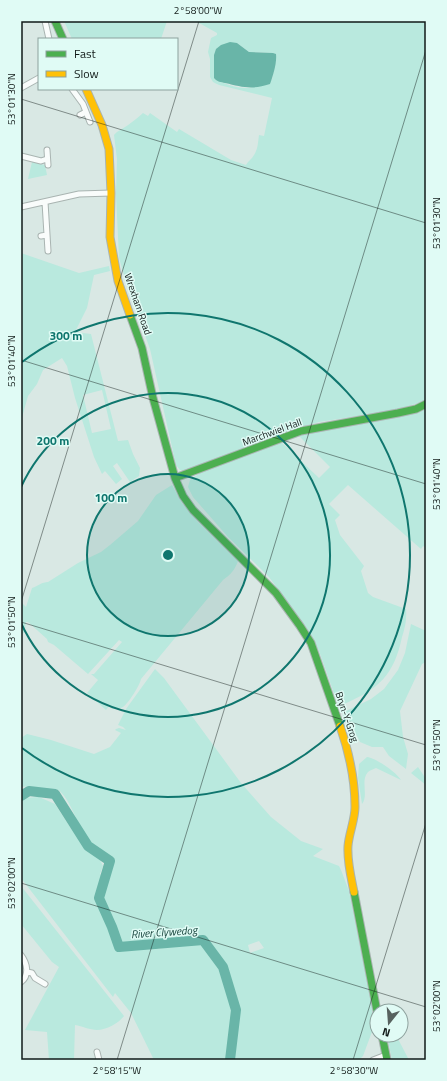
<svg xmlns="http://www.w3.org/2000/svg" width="447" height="1081" viewBox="0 0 447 1081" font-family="'Titillium Web',sans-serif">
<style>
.green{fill:#b9e9de;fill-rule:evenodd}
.water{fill:#69b5a8}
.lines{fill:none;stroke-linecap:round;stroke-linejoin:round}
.river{stroke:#69b5a8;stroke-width:10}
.street-casing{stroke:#a9b4b1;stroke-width:7}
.fast-casing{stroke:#a9b4b1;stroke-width:9}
.slow-casing{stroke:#a9b4b1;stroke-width:9}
.street{stroke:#f9fcfb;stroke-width:5}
.fast{stroke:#4caf50;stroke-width:7}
.slow{stroke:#ffc107;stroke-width:7}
.ticks{fill:none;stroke:#111a18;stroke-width:1;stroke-opacity:0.45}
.ring{fill:none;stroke:#0f766e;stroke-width:2}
.labels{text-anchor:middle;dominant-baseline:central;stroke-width:3;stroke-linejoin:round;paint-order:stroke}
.street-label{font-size:10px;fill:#111a18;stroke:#e0fbf5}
.water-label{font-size:11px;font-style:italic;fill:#0f3d35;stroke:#e0fbf5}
.centre{fill:#0f766e;stroke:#e0fbf5;stroke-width:2}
.ring-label{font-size:12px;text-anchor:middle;font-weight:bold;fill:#0f766e;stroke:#e0fbf5;stroke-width:3;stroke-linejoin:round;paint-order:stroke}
.neatline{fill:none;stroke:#111a18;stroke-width:1.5}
.ticks-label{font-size:10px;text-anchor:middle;fill:#111a18}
</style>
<rect width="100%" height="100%" fill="#d9e8e4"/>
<path class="green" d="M64 21H167L161 39H72Z
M192 21H426V401L390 411 319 422 299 428 187 471 180 470 176 465 150 349 126 282 119 258 116 194 117 159 114 135C117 131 121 130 125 127 130 124 140 116 143 113L148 116 150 113 177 132 179 129 231 160 246 165C248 161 252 159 254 155 258 149 258 142 259 135L264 136 272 98 219 85 213 82 210 77V59L208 52 211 38 217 35V33L201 24ZM237 43 249 52 272 53 275 54 276 58 272 79C266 82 260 86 254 87 242 90 225 85 214 78V68Z
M32 162 45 165 47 175 28 179Z
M21 253 79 273 109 266 110 271 94 275 87 308 75 332 91 334 118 441 128 440 133 454 140 468 139 476 130 482 117 463 113 466 122 479 116 484 105 471 102 474 94 457 75 398 67 366 62 358 43 370 37 384 28 396 21 421ZM102 390 111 429 92 433 83 395Z
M426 408V548L423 546 421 549 348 485 329 504 340 515 335 520 340 535 364 566 361 571 368 593 373 597 406 609C407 619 405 628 402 637 394 675 379 689 344 704H340L337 702 319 651 307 629 269 577 228 537 193 497 188 487 190 480 200 473 281 442 319 478 330 467 299 436 322 429Z
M172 485 182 503 198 522 238 561C235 570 230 575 223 580L141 679C140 685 128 704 123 707 120 709 116 709 112 709L109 706 106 710 87 693 98 680 91 674H94L122 642 119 640 88 674 54 645 48 642 47 639 28 622H26C25 627 26 633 21 634V602L26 607 32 588C38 586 42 582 48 582L78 563 101 552 110 545 138 521 156 495Z
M411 624 426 631V662L422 664 400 711 403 737 408 754 406 769 389 756 383 747H372L360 742 356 734H351L343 715 346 711 371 699 384 689 398 670 405 653Z
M155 669 164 678 241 783 271 817 301 841 323 849 313 856 339 866 341 870 349 891 372 1006 373 1029 363 1056 359 1060H154L131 1013 115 993 113 997 21 878V800L23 798 39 797 55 804 70 827 85 847 99 858 103 866 100 874 108 880 114 862C108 857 94 848 89 843 79 829 70 797 58 790 54 788 52 790 48 790 38 789 32 785 21 787V738L27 734 51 740 94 754 110 747 121 733 115 730 116 729 119 728 126 730 123 727 118 725 126 709ZM164 941 178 945 157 949ZM259 941 264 948 250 953 248 945Z
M367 757C376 758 396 772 401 780L376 768C374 769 370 770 368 772 360 781 369 795 362 804L358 778 359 764Z
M418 767 426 779V785L411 773Z
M21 886 124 1016C119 1023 106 1030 97 1030 90 1030 82 1026 75 1025L74 1060H49L47 1032 25 1030 59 967 52 962 21 924Z
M387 1035H396L409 1060H392Z"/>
<path class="water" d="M230 42 237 43 249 52 273 53 276 54C277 63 273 76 270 84 252 90 242 87 225 83 221 82 217 82 214 78V55L216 49 221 45Z"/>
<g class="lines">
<path class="river" d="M21 796 29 791 55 794 88 846 110 861 99 898 112 927 119 947 203 940 223 967 236 1010 230 1060"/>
<defs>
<path id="street" d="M45 21 49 39
M21 88 39 78
M72 89 83 104 90 122
M80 115 86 112
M47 150 48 165
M21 156 41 161 47 159
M45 202 48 251
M21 207 79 194 111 193
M41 236 47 235
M21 955C27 963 30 975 21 982
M27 972 32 973 35 978 45 984
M97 1052 99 1060
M373 1060 386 1055"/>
<path id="fast" d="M55 21 63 39
M130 315 142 348 153 398 175 478 183 496 193 510 276 593 300 626 311 643 340 726
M175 478 301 431 398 413 416 409 426 404
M354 892 377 1011
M382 1035 387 1060"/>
<path id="slow" d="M86 89 102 125 109 149 111 193 110 237 118 281 130 315
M340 726C349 752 355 778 355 807 355 820 349 833 348 846 347 861 351 877 354 892"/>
</defs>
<use href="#street" class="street-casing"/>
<use href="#fast" class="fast-casing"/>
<use href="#slow" class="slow-casing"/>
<use href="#street" class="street"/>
<use href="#fast" class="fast"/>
<use href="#slow" class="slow"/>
</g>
<path class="ticks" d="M21 99 426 223M21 360 426 484M21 602 199 21M21 622 426 745M21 883 426 1007M117 1060 426 50M353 1060 426 823"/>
<circle cx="168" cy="555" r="81" fill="#0f766e" fill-opacity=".12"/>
<g class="ring">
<circle cx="168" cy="555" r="81"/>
<path d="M21 487A162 162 0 1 1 21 623"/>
<path d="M22 362A242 242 0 1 1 22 748"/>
</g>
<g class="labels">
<g class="street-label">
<text transform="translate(138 304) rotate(71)">Wrexham Road</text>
<text transform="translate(272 432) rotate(-20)">Marchwiel Hall</text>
<text transform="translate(347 717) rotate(71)">Bryn-Y-Grog</text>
</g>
<g class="water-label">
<text transform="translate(164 932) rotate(-4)">River Clywedog</text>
</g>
</g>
<circle cx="168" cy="555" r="6" class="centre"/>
<g class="ring-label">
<text x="66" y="340">300 m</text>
<text x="53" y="445">200 m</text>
<text x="111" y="502">100 m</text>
</g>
<rect width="447" height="1081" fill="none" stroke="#e0fbf5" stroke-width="44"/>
<rect x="38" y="38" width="140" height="52" fill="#e0fbf5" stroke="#8da19d"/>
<rect x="46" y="51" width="20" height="6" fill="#4caf50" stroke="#8da19d"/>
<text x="74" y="58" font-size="12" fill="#111a18">Fast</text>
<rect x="46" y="71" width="20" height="6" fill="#ffc107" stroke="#8da19d"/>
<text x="74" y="78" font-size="12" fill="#111a18">Slow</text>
<g transform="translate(389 1023) rotate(197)"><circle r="19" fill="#e0fbf5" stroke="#8da19d"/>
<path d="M0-3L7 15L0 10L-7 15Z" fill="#57625f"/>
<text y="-6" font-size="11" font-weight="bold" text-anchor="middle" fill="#111a18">N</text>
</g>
<rect x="22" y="22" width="403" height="1037" class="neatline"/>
<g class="ticks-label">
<text x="198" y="14">2°58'00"W</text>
<text transform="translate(11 99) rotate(-90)" y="4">53°01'30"N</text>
<text transform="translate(436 223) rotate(-90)" y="4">53°01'30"N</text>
<text transform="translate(11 361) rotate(-90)" y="4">53°01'40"N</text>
<text transform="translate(436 484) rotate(-90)" y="4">53°01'40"N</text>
<text transform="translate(11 622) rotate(-90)" y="4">53°01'50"N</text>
<text transform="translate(436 745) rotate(-90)" y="4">53°01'50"N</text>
<text transform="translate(11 883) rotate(-90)" y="4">53°02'00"N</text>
<text transform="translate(436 1006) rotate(-90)" y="4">53°02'00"N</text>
<text x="117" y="1074">2°58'15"W</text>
<text x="354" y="1074">2°58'30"W</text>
</g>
</svg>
